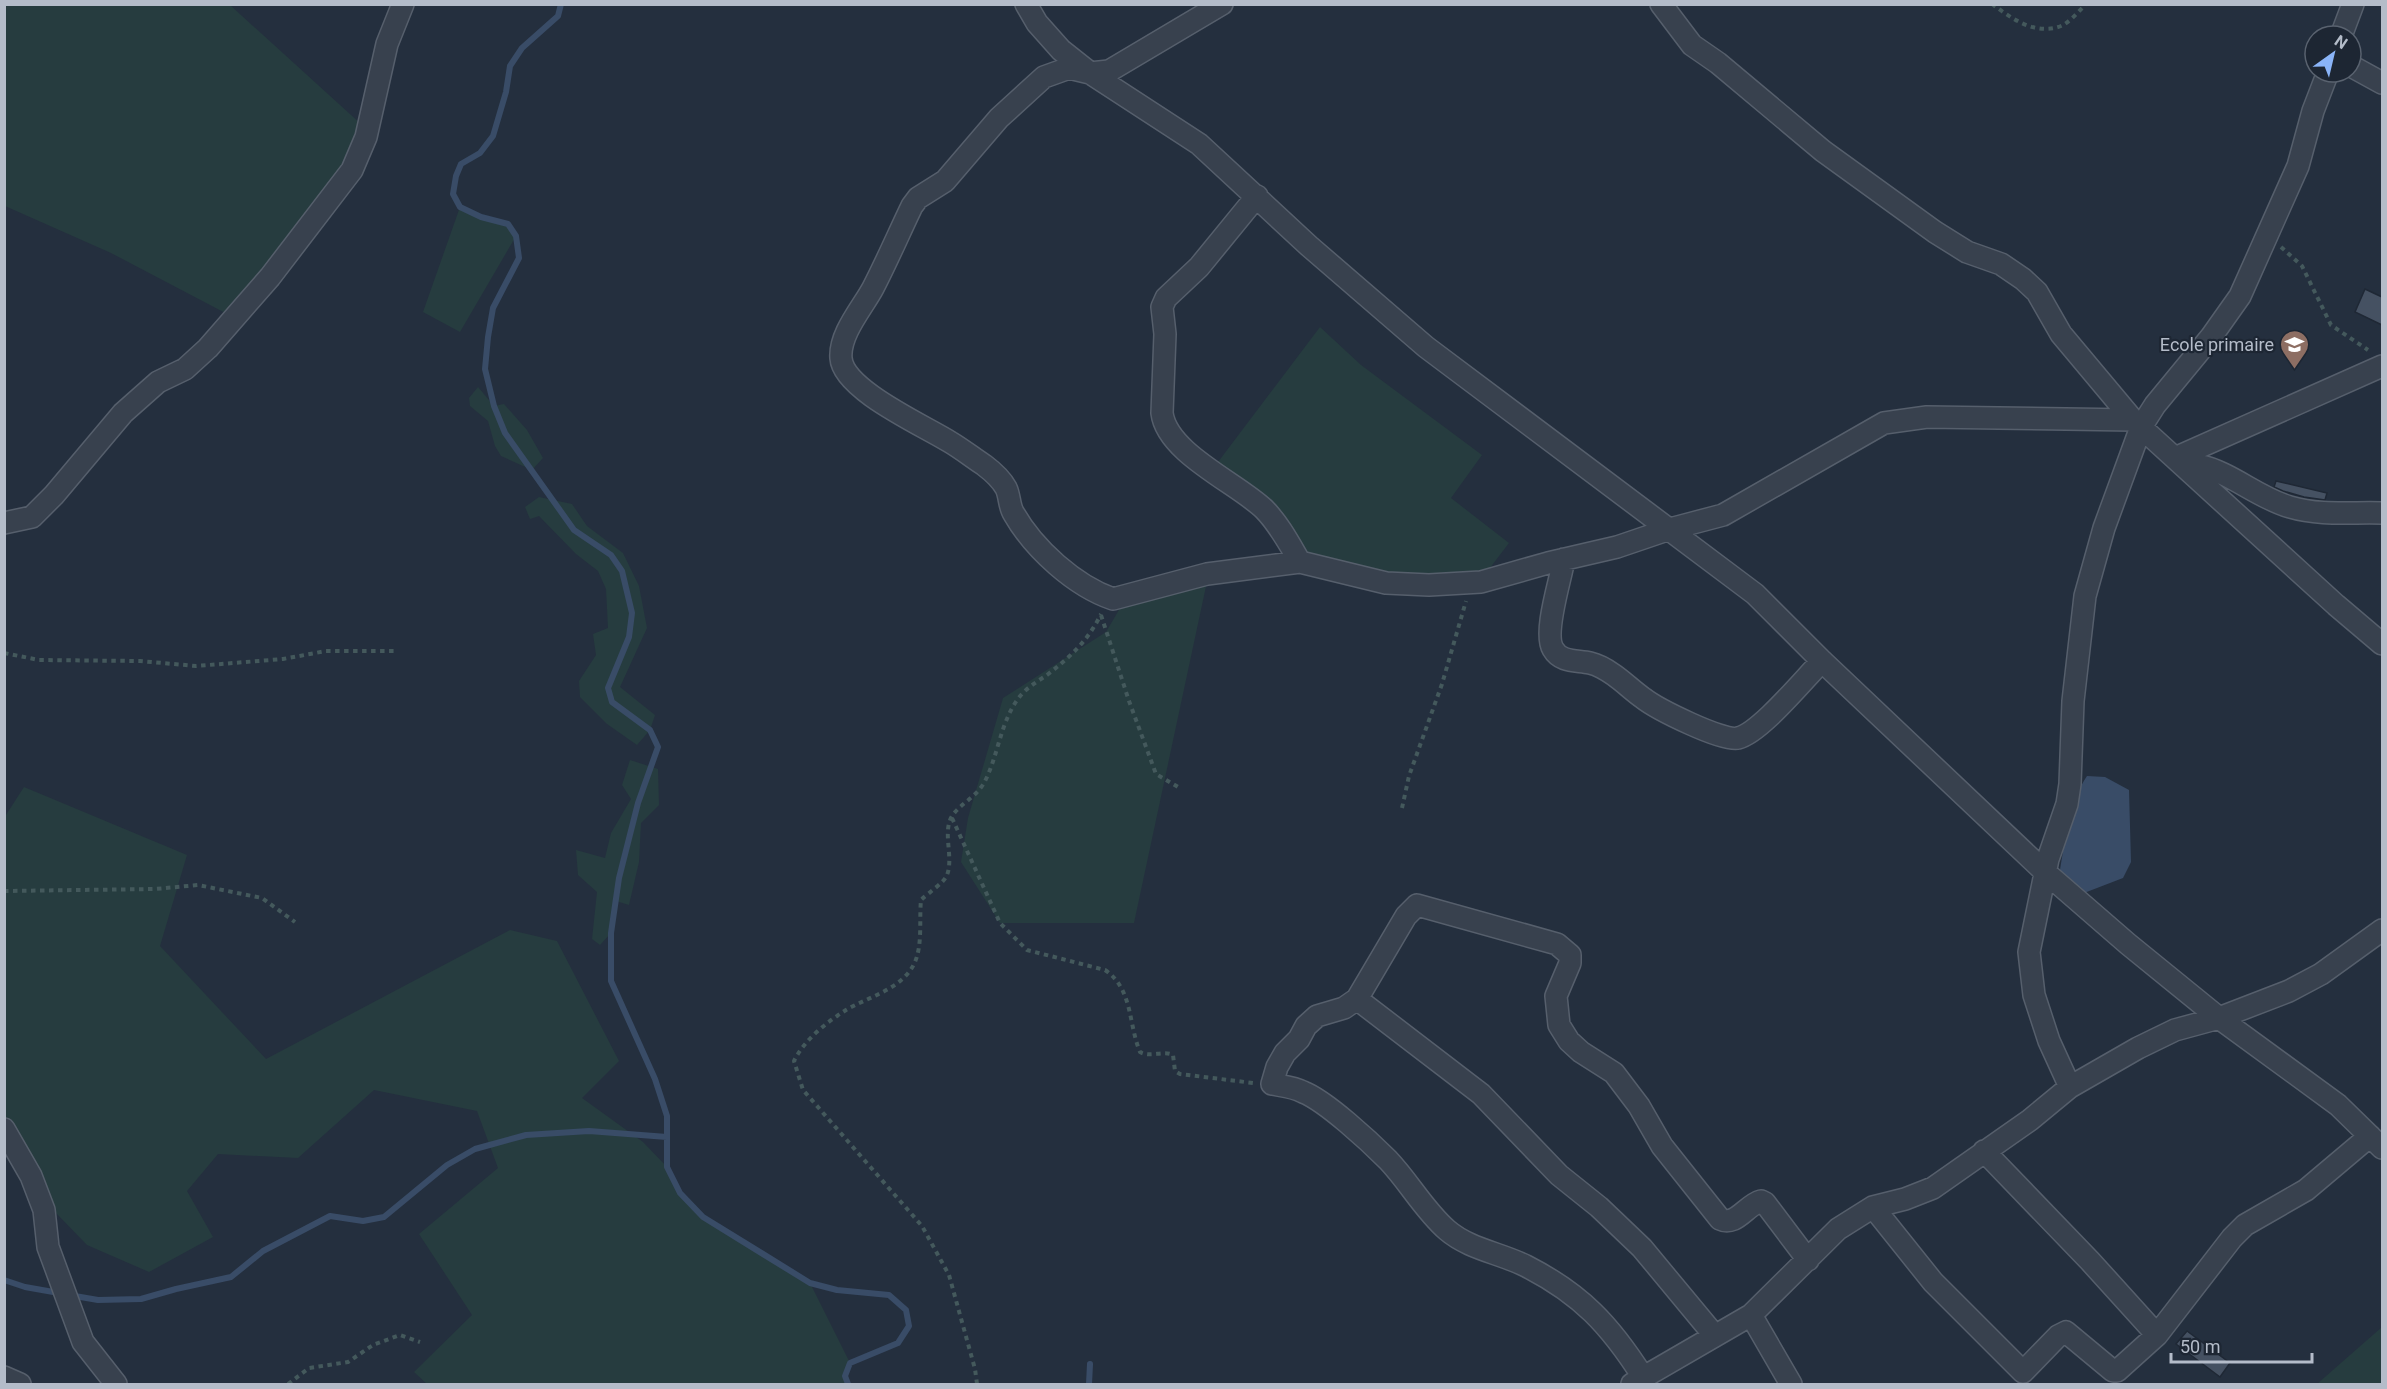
<svg xmlns="http://www.w3.org/2000/svg" width="2387" height="1389" viewBox="0 0 2387 1389" font-family="Roboto,sans-serif">
<style>
.green{fill:#263c3f}
.water{fill:#394c67}
.lines{fill:none;stroke-linecap:round;stroke-linejoin:round}
.stream{stroke:#394c67;stroke-width:6}
.building{fill:#455162;stroke:#1f2835;stroke-width:1.5}
.minor-casing{stroke:#565f6c;stroke-width:24}
.path{stroke:#44595c;stroke-width:4;stroke-dasharray:4.5 4.5;stroke-linecap:butt}
.minor{stroke:#38414e;stroke-width:21}
.labels{text-anchor:middle;dominant-baseline:central;stroke-width:4.5;stroke-linejoin:round;paint-order:stroke}
.poi-label{font-size:18px;fill:#b4bcc9;stroke:#1d2633;text-anchor:end}
</style>
<rect width="100%" height="100%" fill="#242f3e"/>
<path class="green" d="M5 5H230L362 125 358 154 231 316 111 253 5 206Z
M460 207 481 217 508 224 516 236 460 332 423 312Z
M1320 327 1361 365 1482 455 1451 498 1509 543 1480 581 1389 582 1311 566 1212 470Z
M478 387 494 406 504 404 527 430 543 458 532 470 501 456 495 446 488 421 470 406 469 398Z
M539 497 572 504 587 526 623 553 639 586 647 628 620 687 655 715 650 730 637 745 607 724 580 697 579 681 596 655 593 634 608 628 606 589 598 571 576 554 539 516 530 519 525 507Z
M1208 577 1134 923H1000L961 862 968 818 1003 698 1106 632 1123 603Z
M630 760 658 769 659 805 641 823 639 862 629 905 616 901 611 933 600 945 592 939 597 892 578 875 576 850 605 858 611 833 631 799 622 785Z
M24 787 187 855 160 946 266 1059 510 930 557 941 619 1061 582 1098 643 1142 667 1167 681 1193 703 1217 810 1283 850 1363 845 1376 848 1384H427L414 1372 472 1315 419 1234 498 1168 477 1111 374 1090 298 1158 218 1154 187 1191 213 1237 149 1272 87 1245 25 1181 5 1140 4 818Z
M2382 1327V1384H2317Z"/>
<path class="water" d="M2087 776 2105 777 2129 790 2131 862 2123 878 2084 893 2069 884 2060 870C2065 841 2070 801 2087 776Z"/>
<g class="lines">
<path class="stream" d="M561 4 558 16 522 48 510 66 506 92 493 136 480 153 461 164 456 176 453 194 460 207 481 217 508 224 516 236 519 258 493 308 488 337 485 369 494 406 505 433 574 530 611 555 622 571 632 613 629 637 608 688 612 702 650 730 658 747 638 803 619 878 611 933V981L655 1079 667 1116V1167L680 1193 703 1217 810 1283 837 1290 889 1295 906 1310 909 1326 898 1343 850 1363 845 1376 848 1384
M4 1280 25 1287 59 1293
M69 1295 98 1300 141 1299 176 1289 231 1277 263 1251 330 1216 363 1221 384 1217 447 1165 475 1149 526 1135 589 1131 667 1137
M1089 1384 1090 1364"/>
</g>
<path class="building" d="M2365 289 2382 297V325L2355 312Z
M2276 481 2327 493 2325 500 2304 497 2283 491 2274 487Z
M2187 1331 2230 1363 2220 1377 2176 1344Z"/>
<g class="lines">
<defs>
<path id="minor" d="M1026 4 1037 23 1061 50 1090 73 1199 144 1309 246 1426 347 1755 594 1822 661 2045 872 2128 944 2219 1018 2338 1105 2382 1148
M1222 4 1109 71 1090 73 1069 68 1044 77 999 118 945 181 918 198 912 206C899 233 887 261 873 288 863 307 839 334 841 358 843 390 925 426 950 442 962 449 973 458 984 465 992 471 1001 479 1006 488 1010 496 1009 507 1014 514 1034 549 1075 586 1113 599L1207 574 1300 562 1386 583 1429 585 1481 582 1548 563 1617 547 1670 529 1723 515 1884 423 1927 417 2133 420
M1661 4 1692 45 1718 63 1823 151 1935 232 1967 252 2001 264 2023 279 2037 292 2061 334 2133 420 2336 605 2382 644
M2341 36 2353 4
M2351 66 2382 83
M1257 196 1199 267 1166 298 1162 307 1165 334 1162 413C1167 453 1237 483 1264 509 1279 524 1290 545 1300 562
M2175 458 2382 366
M2191 471 2198 465C2231 472 2258 498 2290 507 2320 516 2352 512 2382 513
M4 523 32 517 54 495 123 413 158 382 185 369 208 348 270 277 352 170 366 137 387 44 403 4
M1564 559C1561 579 1543 632 1553 649 1561 663 1577 660 1590 663 1599 665 1607 670 1614 675 1624 682 1633 691 1643 698 1657 709 1723 742 1738 738 1760 733 1804 679 1822 661
M1357 999 1481 1094 1559 1175 1599 1207 1642 1248 1715 1336
M2070 1087 2049 1041 2034 995 2029 952 2048 859 2067 804 2070 784 2073 701 2085 596 2104 528 2141 427 2155 405 2211 337 2240 296 2298 166 2313 111 2328 72
M4 1129 31 1176 44 1210 48 1247 83 1342 116 1384
M1984 1151 2090 1261 2157 1335
M1873 1207 1933 1282 2023 1372 2058 1336 2066 1332 2113 1371H2117L2157 1335 2232 1238 2245 1225 2306 1190 2370 1136
M1751 1315 1791 1384
M4 1377 20 1384
M1643 1377C1610 1325 1581 1294 1526 1266 1500 1253 1469 1249 1447 1230 1424 1210 1409 1182 1388 1160 1370 1142 1326 1101 1303 1092 1294 1087 1282 1086 1272 1084L1277 1067 1285 1053 1299 1039 1306 1026 1317 1016 1344 1008 1357 999 1406 916 1417 905 1557 944 1570 955V963L1556 996 1559 1025 1569 1041 1581 1052 1614 1073 1639 1106 1662 1146 1720 1219C1736 1227 1746 1205 1761 1201L1765 1203 1808 1260
M1632 1384 1751 1315 1838 1229 1873 1207 1905 1199 1933 1188 2030 1120 2070 1087 2138 1048 2175 1030 2219 1018 2289 991 2321 974 2382 930"/>
</defs>
<use href="#minor" class="minor-casing"/>
<path class="path" d="M1992 4C2011 18 2035 36 2061 26 2069 23 2079 11 2086 4
M2281 247 2302 266 2331 325 2368 350
M1101 615 1129 701 1156 774 1178 787
M4 653 39 660 140 661 196 666 283 659 326 651H396
M1402 808 1409 776 1442 684 1466 601
M952 818 1000 923 1027 950 1105 970C1133 989 1128 1023 1140 1052 1150 1058 1163 1050 1173 1055L1175 1071 1180 1074 1253 1083
M4 891 155 889 198 885 262 898 295 922
M288 1384 309 1368 348 1362 373 1345 400 1335 420 1342
M977 1384 975 1369 949 1275 922 1226 803 1090 794 1061C804 1040 827 1022 846 1010 868 997 902 989 914 964 923 946 919 920 921 900 928 893 945 882 947 875 954 857 942 833 952 816 960 804 975 798 984 783 999 755 1000 720 1021 695 1028 687 1038 681 1047 675 1070 657 1088 641 1101 614"/>
<use href="#minor" class="minor"/>
</g>
<defs>
<symbol id="school-pin" viewBox="-11 -11 22 30"><path d="M0 17L-7.5 6A9.5 9.5 0 1 1 7.5 6Z" fill="#8d6e63" stroke="#1d2633"/><path d="M0-5L7-2L0 1L-7-2ZM-4 1L0 2.5L4 1V4Q0 6-4 4Z" fill="#fff"/></symbol>
</defs>
<g fill-rule="evenodd">
<use href="#school-pin" x="2278" y="328" width="33" height="45"/>
</g>
<g class="labels">
<g class="poi-label">
<text x="2274" y="344">Ecole primaire</text>
</g>
</g>
<rect width="2387" height="1389" fill="none" stroke="#b4bcc9" stroke-width="12"/>
<g transform="translate(2333 54) rotate(34)"><circle r="28" fill="#1d2633" stroke="#59626f" stroke-width="1.5"/>
<path d="M0-4.5L10 22L0 15L-10 22Z" fill="#8ab4f8"/>
<text y="-9" font-size="16" font-weight="bold" text-anchor="middle" fill="#b4bcc9">N</text>
</g>
<path d="M2171 1353v9h141v-9" fill="none" stroke="#b4bcc9" stroke-width="3"/>
<text x="2180" y="1353" font-size="18" fill="#b4bcc9" stroke="#1d2633" stroke-width="4.5" paint-order="stroke">50 m</text>
</svg>
